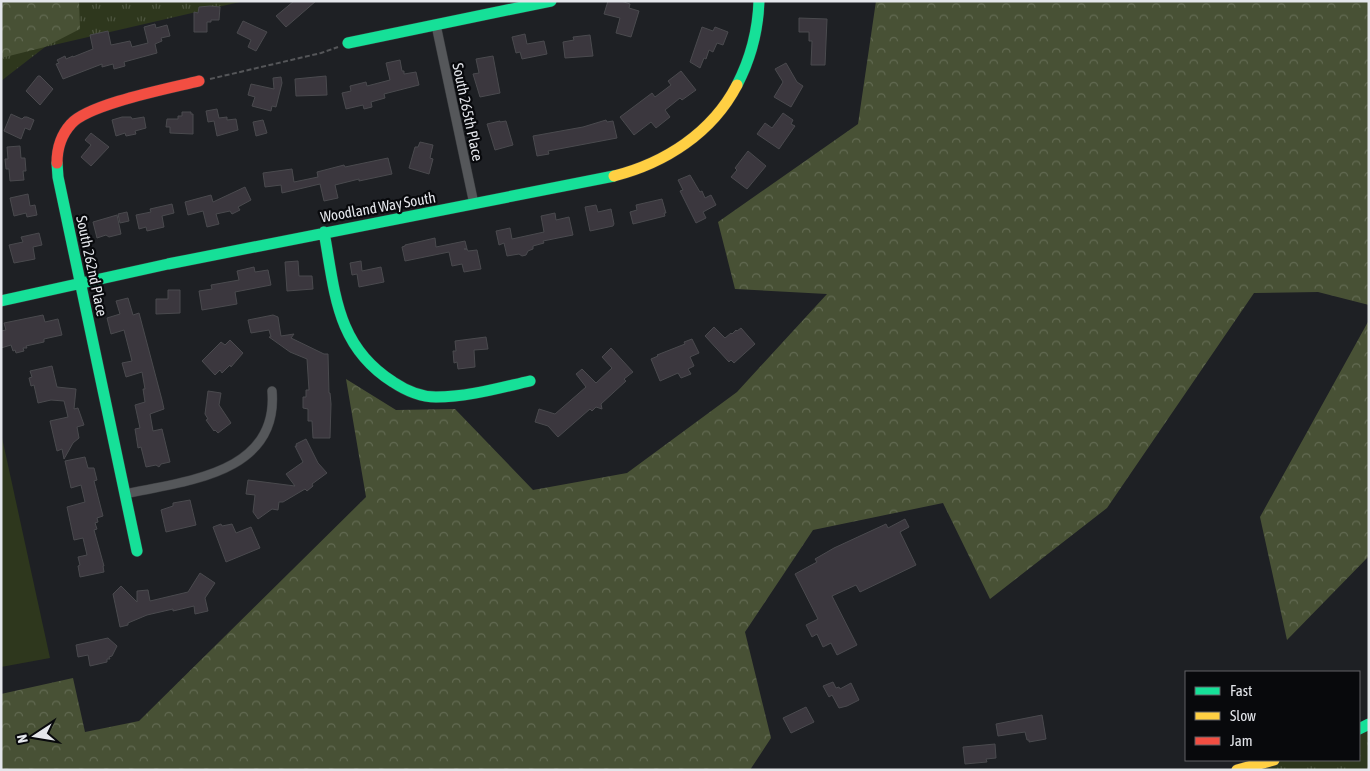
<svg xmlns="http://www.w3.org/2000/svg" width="1370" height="771" viewBox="0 0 1370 771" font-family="'Asap Condensed',sans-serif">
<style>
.grass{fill:url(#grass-tufts)}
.forest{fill:url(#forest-crowns)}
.garden{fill:#2e371d}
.building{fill:#3b373e;stroke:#4a4a4e}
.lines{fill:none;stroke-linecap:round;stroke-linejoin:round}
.street-casing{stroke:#383a3d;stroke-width:10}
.fast-casing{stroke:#383a3d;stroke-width:12}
.slow-casing{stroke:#383a3d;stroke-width:12}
.jam-casing{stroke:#383a3d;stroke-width:12}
.path{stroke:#555659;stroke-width:2;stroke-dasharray:5 2.5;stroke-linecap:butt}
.street{stroke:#55575a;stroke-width:9}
.fast{stroke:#16e098;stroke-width:11}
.slow{stroke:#ffcf43;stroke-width:11}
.jam{stroke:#f24e42;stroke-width:11}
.labels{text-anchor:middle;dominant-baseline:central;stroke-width:4.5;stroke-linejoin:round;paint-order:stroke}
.street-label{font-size:15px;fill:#e4e6eb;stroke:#08090c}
</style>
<defs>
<pattern id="grass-tufts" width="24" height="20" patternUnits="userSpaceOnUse" patternTransform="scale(1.25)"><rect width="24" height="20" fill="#2e371d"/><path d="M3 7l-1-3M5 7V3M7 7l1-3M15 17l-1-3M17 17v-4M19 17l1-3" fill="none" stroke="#4c543e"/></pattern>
<pattern id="forest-crowns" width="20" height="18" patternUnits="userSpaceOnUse" patternTransform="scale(1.25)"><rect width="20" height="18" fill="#485135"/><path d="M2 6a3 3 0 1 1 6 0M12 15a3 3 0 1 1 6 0" fill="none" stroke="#626a52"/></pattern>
</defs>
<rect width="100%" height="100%" fill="#1e2024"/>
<path class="grass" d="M1 1H244L45 47 1 81Z
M1369 724V770H1237L1274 760H1359V729Z"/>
<path class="forest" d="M1 1H79L80 29 45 47 1 58Z
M876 1H1369V305L1318 292 1254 293 1107 508 990 599 943 503 813 530 745 632 771 738 750 770H1V694L73 678 85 732 139 721 366 497 346 379 396 410 455 409 533 490 627 473 737 392 827 294 735 289 718 222 858 124Z
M1369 320V556L1287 640 1260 517Z"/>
<path class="garden" d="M1 433 50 658 1 667Z"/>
<path class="building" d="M294 1H316L286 27 276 16Z
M608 1H621L630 4 629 8 639 11 631 37 616 33 620 18 604 14Z
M210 6 220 7 219 20H211V22H207V32H194V12L198 13 199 7Z
M799 18 827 19 825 65H811L812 41H809V32H799Z
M243 21 267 32 256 51 248 47 251 40 237 33Z
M155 24 156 28 167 25 170 36 161 38 162 41 155 44 157 53 124 62 125 66 114 69 113 64 102 67V64L63 79 56 64 59 63 57 60 65 56 66 59 73 56V57L93 49 90 35 108 31 111 45 130 41 132 47 148 43 144 27Z
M702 27 713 31 715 27 728 32 723 45 717 43 713 52 709 50 706 59 704 58 700 68 690 62Z
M525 34 527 44 544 41 547 54 522 59 520 52 516 53 512 37Z
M590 35 593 56 565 58 563 42 574 40 573 37Z
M493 56 500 93 480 97 473 74 479 73 476 59Z
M400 60 402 71H404V74L416 72 419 85 384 94 385 98 371 102 372 107 364 109 363 105 346 109 342 93 351 91 350 86 366 82 367 86 390 80 386 63Z
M786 63 797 82 803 86 791 107 774 97 783 82 775 69Z
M681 71 696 90 682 100 680 98 665 110 670 117 656 128 651 122 634 135 620 117 652 93 655 97 671 85 668 81Z
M38 76H40L53 89 40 105 26 91Z
M326 76 327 95 296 96 295 79Z
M281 77 282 83 276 107 272 106 271 111 252 106 255 97 248 95 251 84 274 89 273 78Z
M217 109 219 118 227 117V120L236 119 238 130 217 136 214 121 208 122 206 111Z
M182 112H191V114H193V134L170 133V127H166L167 119H178V116H182Z
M783 113 793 120 791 124 795 126 779 149 757 134 765 123 772 128Z
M11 114 22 119 24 117H27L34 120 30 130 25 128 21 139 4 131Z
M122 117H131L132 119 144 117 146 128 135 131 136 134 126 136 125 133 116 136 112 120Z
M263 120 267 133 256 136 253 122Z
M606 120 607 122 613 121 617 138 548 151 549 154 537 156 533 136 583 127Z
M500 121V122L506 121 513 145 495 150 487 124Z
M91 133 109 147 91 166 81 157 91 145 85 140Z
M420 142 433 145 430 158 433 159 429 174 409 168 415 147H418Z
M20 146 21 158H25L26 171H23L24 180 10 181 9 169H6L5 159H8L7 147Z
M748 151 766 166 747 189 731 177 737 170 735 168Z
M388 158 392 174 359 181V179L335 185 338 198 324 201 320 184 282 193 281 185 265 187 263 173 292 169 294 182 318 177 317 172 344 165 345 167Z
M690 175 700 192 702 191 705 198 711 195 716 205 703 212 706 218 696 223 680 191 683 190 678 180Z
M245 187 251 200 238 207 240 210 232 214 230 211 216 214 219 224 207 227 203 211 188 215 185 202 211 195 213 202Z
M28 194 30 206 35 205 37 215 27 217 26 213 14 216 10 198Z
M662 199 666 213H664L665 216 633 224 630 212 637 210 636 205Z
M172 204 174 213 162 216 164 227 147 231 146 227 139 229 136 215 151 212 150 209Z
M596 205 598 212 611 209 614 224 613 226 590 231 585 207Z
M127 212 129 221 120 223 118 214Z
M555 213 556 220 569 217 573 235 543 241 544 243 533 246V249L528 251 526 255 522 256 519 254 507 256 504 243 499 245 496 231 510 228 512 239 544 232 541 216Z
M117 215 121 234 109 237 106 235 97 238 93 222Z
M39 233 42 245 33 247 35 259 14 263 9 245 23 242 21 237Z
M435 238 436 247 465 241 467 249H464H467L468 251 477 250 481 269 464 272 462 264 452 266 449 252 405 261 402 247 405 246V245Z
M298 261 299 276H312L313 289 287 291 285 262Z
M361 261 362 271 381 267 384 282 359 287 357 274 352 275 350 263Z
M254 267 255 272 268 270 271 285 235 292 237 304 202 310 199 291 212 289 211 285 239 280 237 271Z
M168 290H180V313L156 314V299H168Z
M128 298 133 315 139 313 162 400 164 409 150 414 153 431 162 429 170 462 161 464 159 467 156 465 146 467 141 447 138 448 136 435 135 429 140 428 135 405 145 402 143 389H145L142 372 126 377 122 363 132 361 124 330 111 334 107 318 120 314 116 301Z
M43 315 45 322 58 319 62 335 44 339V342L26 346 27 348H23L24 351 16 353 15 350 13 351 11 345 1 348V331L6 330 4 323Z
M273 315 278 317 281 336 294 334 291 338 324 354H328L329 393H330L331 404 330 438H313L312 421H308V409L303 408V397H306V390H309L307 359 290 352 269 337H271L269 330 251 333 248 320Z
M714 327 725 338 731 333 732 334 736 330 737 331 741 328 755 344 734 363 731 360 729 362 705 336Z
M486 337 488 349 474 350 475 367 458 369 457 362 454 363 453 351H456L455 341Z
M692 339 699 353 690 357 694 366 688 369 691 374 681 378 678 373 660 381 651 359 658 356 657 355 685 344 684 342Z
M230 340 243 353 231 367 230 365 222 373 220 370 215 375 202 361 221 342 225 345Z
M611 348 633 372 624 379 626 381 601 404 602 409 596 407 592 411 590 409 558 437 548 426 535 422 539 409 555 414 586 387 576 374 582 369 596 383 612 368 602 357Z
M52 366 57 387 76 389 74 409 78 408 84 425 77 427 79 438 73 443 64 459 62 449 57 451 50 421 68 417 64 401 51 400 38 403 34 385 31 386 29 378 32 377 30 371Z
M208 391 221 393 219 405 231 423 218 433 215 430 214 431 206 420 208 419 205 414Z
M306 439 318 463 327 473 312 484 313 486 307 491 305 489 283 502H279L278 510 272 509 258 519 253 512 255 495 246 494 248 480 295 486 286 474 303 462 295 446H297L296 444Z
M85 457 88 468H94L97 480 94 481 103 516 97 518 98 522 95 523 97 529 94 530 104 566H103L104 572 80 577 78 566 80 565 78 557 87 555 83 538 74 540 67 507 85 502 81 485 71 488 65 461Z
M190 500 196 525 166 532 161 510 173 506V503Z
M905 519 909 527 900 532 916 565 860 592 856 585 832 596 857 645 837 655 831 643 823 647 817 634 812 637 806 625 818 619 795 574 817 562 815 559 834 548 886 524 888 528Z
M221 524 222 526 232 524 236 533 251 527 260 548 226 562 213 527Z
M200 573 215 583 205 598 208 611 195 614 194 606 173 611V609L147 615 128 623V625L120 627 113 594 121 586 137 602V591L148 590 150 601 188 592Z
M108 638 117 646 112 656 109 657 110 659H107V662L90 666 88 655 78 657 76 645Z
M833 682 836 688 839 687 840 689 851 683 859 700 847 706 839 708 832 695 829 697 823 686Z
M806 707 814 722 791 733 783 718Z
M1042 715 1046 739 1029 742V740H1027L1025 732 998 736 996 724Z
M995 744 996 758 986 759 987 762 965 764 963 747Z"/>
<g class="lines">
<defs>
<path id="street" d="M436 25 474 204
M125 494C185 481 279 474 272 391"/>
<path id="fast" d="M348 43 551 1
M737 85C751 58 758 32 759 1
M57 163 58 177 137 551
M324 232C335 292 336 346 393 382 405 390 421 397 436 397 468 397 499 388 530 381
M1 301 168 264 614 176
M1359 729 1369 724"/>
<path id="slow" d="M614 176C665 163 712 133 737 85
M1237 770 1274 760"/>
<path id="jam" d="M57 163C57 148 61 135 71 124 88 104 171 88 199 81"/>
</defs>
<use href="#street" class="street-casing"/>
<use href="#fast" class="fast-casing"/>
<use href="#slow" class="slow-casing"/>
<use href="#jam" class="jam-casing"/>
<path class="path" d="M210 79 321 53 338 47"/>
<use href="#street" class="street"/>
<use href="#fast" class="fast"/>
<use href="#slow" class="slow"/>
<use href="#jam" class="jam"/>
</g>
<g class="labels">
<g class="street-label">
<text transform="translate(468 112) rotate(78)">South 265th Place</text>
<text transform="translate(378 207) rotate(-10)">Woodland Way South</text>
<text transform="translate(92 266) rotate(78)">South 262nd Place</text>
</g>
</g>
<rect width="1370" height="771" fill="none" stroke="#e4e6eb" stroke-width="5"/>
<rect x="1185" y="671" width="175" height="90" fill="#08090c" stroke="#606165"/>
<rect x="1195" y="687" width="25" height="8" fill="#16e098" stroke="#606165"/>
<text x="1230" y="696" font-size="15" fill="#e4e6eb">Fast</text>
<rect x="1195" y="712" width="25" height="8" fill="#ffcf43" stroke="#606165"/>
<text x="1230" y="721" font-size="15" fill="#e4e6eb">Slow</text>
<rect x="1195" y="737" width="25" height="8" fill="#f24e42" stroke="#606165"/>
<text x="1230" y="746" font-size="15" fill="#e4e6eb">Jam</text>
<g transform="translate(35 736) rotate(258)" stroke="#08090c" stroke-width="4" paint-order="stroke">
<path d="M0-4L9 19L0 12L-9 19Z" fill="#e4e6eb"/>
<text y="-8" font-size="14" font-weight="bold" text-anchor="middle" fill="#e4e6eb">N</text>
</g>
</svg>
